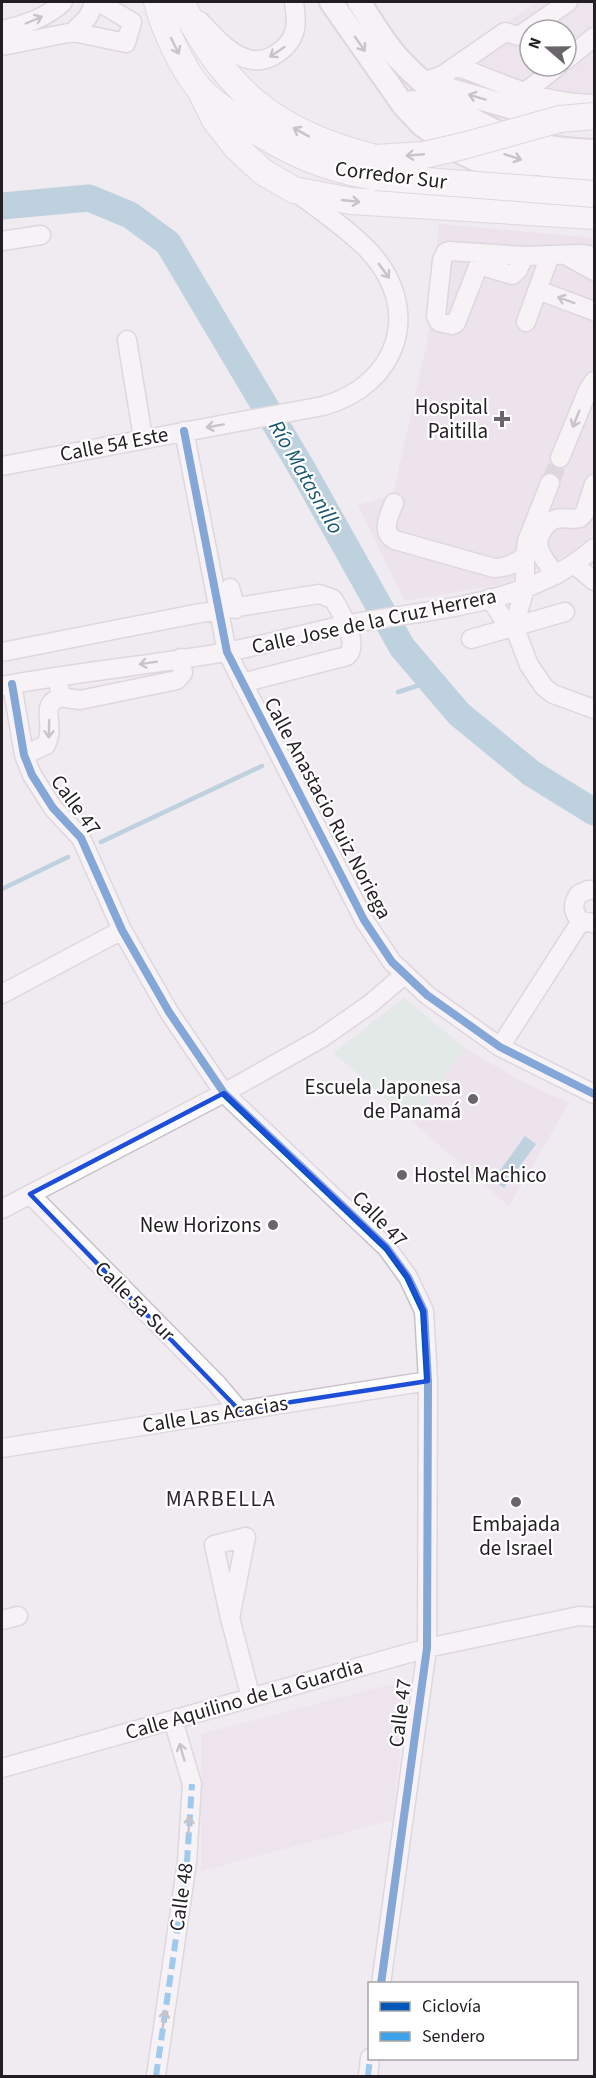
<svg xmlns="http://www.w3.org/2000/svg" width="596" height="2078" viewBox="0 0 596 2078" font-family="'Source Sans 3',sans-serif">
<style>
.commercial{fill:#e9deec;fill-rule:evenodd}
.built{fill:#e6dbe8}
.green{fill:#d2e8da}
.water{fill:#7fb3ca}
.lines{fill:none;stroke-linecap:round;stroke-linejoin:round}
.stream{stroke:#7fb3ca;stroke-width:4.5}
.river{stroke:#7fb3ca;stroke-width:27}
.minor-tunnel{stroke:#c7c1c8;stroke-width:18;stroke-dasharray:18 9;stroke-linecap:butt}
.minor-casing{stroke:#c7c2c8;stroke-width:21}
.major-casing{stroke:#c7c2c8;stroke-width:26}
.highway-casing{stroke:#c7c2c8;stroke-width:28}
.minor{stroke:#fdfcfd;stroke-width:18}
.major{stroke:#fdfcfd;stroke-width:22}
.highway{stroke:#fdfcfd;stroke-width:26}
.highway-bridge-casing{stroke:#c7c2c8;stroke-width:28;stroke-linecap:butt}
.highway-bridge{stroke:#fdfcfd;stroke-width:26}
.quiet{stroke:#3ea2ea;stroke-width:6;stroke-dasharray:12 6;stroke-linecap:butt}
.cycleway-casing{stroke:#fff;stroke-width:11}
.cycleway{stroke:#0057b8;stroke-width:8}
.oneway{stroke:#9a989b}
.marked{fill:none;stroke:#1d4ed8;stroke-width:4.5;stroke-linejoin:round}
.poi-dot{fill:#6a656b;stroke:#fff;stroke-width:2}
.labels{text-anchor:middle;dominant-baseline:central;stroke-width:4.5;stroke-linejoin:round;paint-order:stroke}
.street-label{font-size:21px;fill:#221e23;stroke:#fff}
.poi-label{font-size:21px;fill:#221e23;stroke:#fff;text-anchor:end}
.water-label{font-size:22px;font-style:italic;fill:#19576d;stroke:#fff}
.neighbourhood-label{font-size:22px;letter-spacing:1.5px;fill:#2d262f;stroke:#fff}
</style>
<rect width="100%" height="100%" fill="#f0eaf1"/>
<path class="commercial" d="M537 2H594V109L563 113 430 75ZM530 30H566V66H530Z
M409 1680 392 1820 201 1871V1734Z"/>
<path class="built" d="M439 224 594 238V531L578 551 508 583 405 601 358 505 393 495 427 343Z
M404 998 465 1048 522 1082 569 1103 509 1206 334 1053Z"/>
<path class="green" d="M404 998 465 1048 412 1121 334 1053Z"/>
<path class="water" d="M525 1136 536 1144 504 1188 493 1180Z"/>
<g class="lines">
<path class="stream" d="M398 692 432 681
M101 842 262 766
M2 889 68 857"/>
<path class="river" d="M2 206 89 198 130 215 168 243 304 472 402 647 459 714 531 773 594 812"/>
<path class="minor-tunnel" d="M550 483 560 458"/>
<defs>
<path id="minor" d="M200 21C213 35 229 54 248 59 267 65 291 48 295 29 297 20 295 11 294 2
M2 30C23 25 47 18 63 2
M73 32 126 43 132 22 99 2
M2 46 73 32 88 17 95 2
M566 60 594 37
M457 66C503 84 544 104 594 104
M423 82 443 75 505 32 519 36 568 2
M524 93 558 66
M2 241 41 235
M483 254 456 323 452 325 439 322 436 316 442 260 446 252 449 251 524 256 581 254 594 256
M567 256 594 271
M479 265 512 275 518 270 524 256
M538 290 594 311
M526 322 550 255
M127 340 143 438
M184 431 227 652 364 920 392 962 427 995 500 1047 594 1094
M560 458 588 390 594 381
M2 466 323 406C398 385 424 310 369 251 348 229 321 211 297 193
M394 503C389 516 380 532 395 540L494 568C513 568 523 557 538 547
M574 564 594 581
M556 575C545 561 530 545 544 528 547 524 551 520 556 519 564 517 572 520 580 518L585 512 594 484
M230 588 236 609
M490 598 502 617 514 626 529 665 544 687 553 694 594 709
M514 626 525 589V557L527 541 550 483
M471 639 565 612
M2 652 195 614 319 594 333 599C341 612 360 644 347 656L242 683
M58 677 60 694 66 698 80 700 177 680 183 673 181 658
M12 684 24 755 32 775 53 808 81 838 122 930 169 1012 224 1093 387 1248 408 1277 424 1311 428 1381 427 1648 381 1984
M2 686C76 672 152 665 226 652 270 644 312 631 355 623 434 609 532 604 594 548
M24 755 46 745C57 722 36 705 63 696
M594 890H588L579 894C572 903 572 913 581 921L594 923
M2 994 122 930
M500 1047 581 921
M30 1194 217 1384 239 1410
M2 1209 224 1093 320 1039 369 1005 404 975
M2 1448 428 1381
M230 1618 246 1537 214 1545 230 1618 251 1698
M2 1620 18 1616
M2 1768 427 1648 579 1616 594 1617
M156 2076 187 1862 192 1784 173 1720
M368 2076 370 2058"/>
<path id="major" d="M331 2 404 106 422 125 462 153 535 187
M359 2C371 20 383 41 398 58 432 94 474 127 522 141 546 148 570 150 594 151
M430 84 559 121
M413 102C454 128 494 156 543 165 560 169 577 170 594 171"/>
<path id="highway" d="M157 2C164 28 181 67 199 88 210 101 227 112 242 122 286 151 323 169 376 177
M181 2C226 92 277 134 376 158
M199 88 215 120 237 148 263 172 294 190 351 201 594 216"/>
</defs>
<use href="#minor" class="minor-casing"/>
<use href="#major" class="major-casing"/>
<use href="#highway" class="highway-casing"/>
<use href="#minor" class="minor"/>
<use href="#major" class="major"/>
<use href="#highway" class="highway"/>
<defs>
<path id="highway-bridge" d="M376 158 424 155 463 146 560 119 594 116
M376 177 594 194"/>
</defs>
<use href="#highway-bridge" class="highway-bridge-casing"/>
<use href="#highway-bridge" class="highway-bridge"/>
<path class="quiet" d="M156 2076 187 1862 192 1784
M368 2076 370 2058"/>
<defs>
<path id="cycleway" d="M184 431 227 652 364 920 392 962 427 995 500 1047 594 1094
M12 684 24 755 32 775 53 808 81 838 122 930 169 1012 224 1093 387 1248 408 1277 424 1311 428 1381 427 1648 381 1984"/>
</defs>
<use href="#cycleway" class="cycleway-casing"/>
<use href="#cycleway" class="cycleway"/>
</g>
<defs><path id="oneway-shaft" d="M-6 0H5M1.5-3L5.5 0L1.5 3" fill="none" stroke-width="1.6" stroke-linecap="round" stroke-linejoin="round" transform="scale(1.5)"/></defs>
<g class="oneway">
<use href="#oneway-shaft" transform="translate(34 20) rotate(-23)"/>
<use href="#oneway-shaft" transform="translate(360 44) rotate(55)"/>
<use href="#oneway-shaft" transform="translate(175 46) rotate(64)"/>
<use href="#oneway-shaft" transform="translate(277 52) rotate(146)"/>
<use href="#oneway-shaft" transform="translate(477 97) rotate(-163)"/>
<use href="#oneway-shaft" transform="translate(301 132) rotate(-151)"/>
<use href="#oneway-shaft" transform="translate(415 155) rotate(175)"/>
<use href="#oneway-shaft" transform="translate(513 157) rotate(19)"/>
<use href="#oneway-shaft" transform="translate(351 201) rotate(6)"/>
<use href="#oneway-shaft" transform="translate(384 271) rotate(54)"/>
<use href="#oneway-shaft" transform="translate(566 300) rotate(-160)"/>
<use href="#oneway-shaft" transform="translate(576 419) rotate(112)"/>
<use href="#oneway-shaft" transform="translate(215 426) rotate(170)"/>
<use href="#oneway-shaft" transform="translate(148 663) rotate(171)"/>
<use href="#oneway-shaft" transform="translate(49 729) rotate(91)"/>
<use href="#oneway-shaft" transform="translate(182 1752) rotate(-106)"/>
<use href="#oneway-shaft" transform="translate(189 1825) rotate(-86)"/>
<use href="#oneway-shaft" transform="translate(164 2019) rotate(-82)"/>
</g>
<path d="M0 0H596V2078H0ZM224 1093 387 1248 408 1277 424 1311 428 1381 239 1410 30 1194Z" fill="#f0eaf1" fill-opacity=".55" fill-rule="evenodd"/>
<path class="marked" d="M224 1093 387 1248 408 1277 424 1311 428 1381 239 1410 30 1194Z"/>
<g class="poi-dot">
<path d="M499 410h6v6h6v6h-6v6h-6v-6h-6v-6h6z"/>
<circle cx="473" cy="1099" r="6"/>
<circle cx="402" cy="1175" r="6"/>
<circle cx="273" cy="1225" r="6"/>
<circle cx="516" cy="1502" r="6"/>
</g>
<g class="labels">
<g class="street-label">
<text transform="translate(391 175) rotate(7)">Corredor Sur</text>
<text transform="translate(114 444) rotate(-11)">Calle 54 Este</text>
<text transform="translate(374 621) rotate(-12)">Calle Jose de la Cruz Herrera</text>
<text transform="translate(76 805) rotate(54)">Calle 47</text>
<text transform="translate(328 808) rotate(62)">Calle Anastacio Ruiz Noriega</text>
<text transform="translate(380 1219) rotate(46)">Calle 47</text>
<text transform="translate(135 1301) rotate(45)">Calle 5a Sur</text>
<text transform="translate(215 1414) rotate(-9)">Calle Las Acacias</text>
<text transform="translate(244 1699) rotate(-16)">Calle Aquilino de La Guardia</text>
<text transform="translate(400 1713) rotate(-83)">Calle 47</text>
<text transform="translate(181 1897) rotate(-82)">Calle 48</text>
</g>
<g class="poi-label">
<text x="488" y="407">Hospital<tspan x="488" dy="24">Paitilla</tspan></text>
<text x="461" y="1087">Escuela Japonesa<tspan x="461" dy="24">de Panamá</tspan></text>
<text x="414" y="1175" text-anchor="start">Hostel Machico</text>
<text x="261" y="1225">New Horizons</text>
<text x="516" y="1524" text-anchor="middle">Embajada<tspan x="516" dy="24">de Israel</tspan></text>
</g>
<g class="water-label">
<text transform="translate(306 477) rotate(60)">Río Matasnillo</text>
</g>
<g class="neighbourhood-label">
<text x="221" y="1499">MARBELLA</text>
</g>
</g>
<rect width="596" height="2078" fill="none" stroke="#221e23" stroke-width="6"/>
<rect x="368" y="1982" width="210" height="78" fill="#ffffff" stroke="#a7a5a7" stroke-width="1.5"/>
<rect x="380" y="2002" width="30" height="9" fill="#0057b8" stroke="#a7a5a7" stroke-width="1.5"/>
<text x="422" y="2012" font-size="18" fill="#221e23">Ciclovía</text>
<rect x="380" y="2032" width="30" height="9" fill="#3ea2ea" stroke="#a7a5a7" stroke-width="1.5"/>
<text x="422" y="2042" font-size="18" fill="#221e23">Sendero</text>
<g transform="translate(548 48) rotate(290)"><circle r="28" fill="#ffffff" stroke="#a7a5a7" stroke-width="1.5"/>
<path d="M0-4.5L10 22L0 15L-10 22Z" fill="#6a656b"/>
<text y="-9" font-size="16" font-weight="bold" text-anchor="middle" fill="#221e23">N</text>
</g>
</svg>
